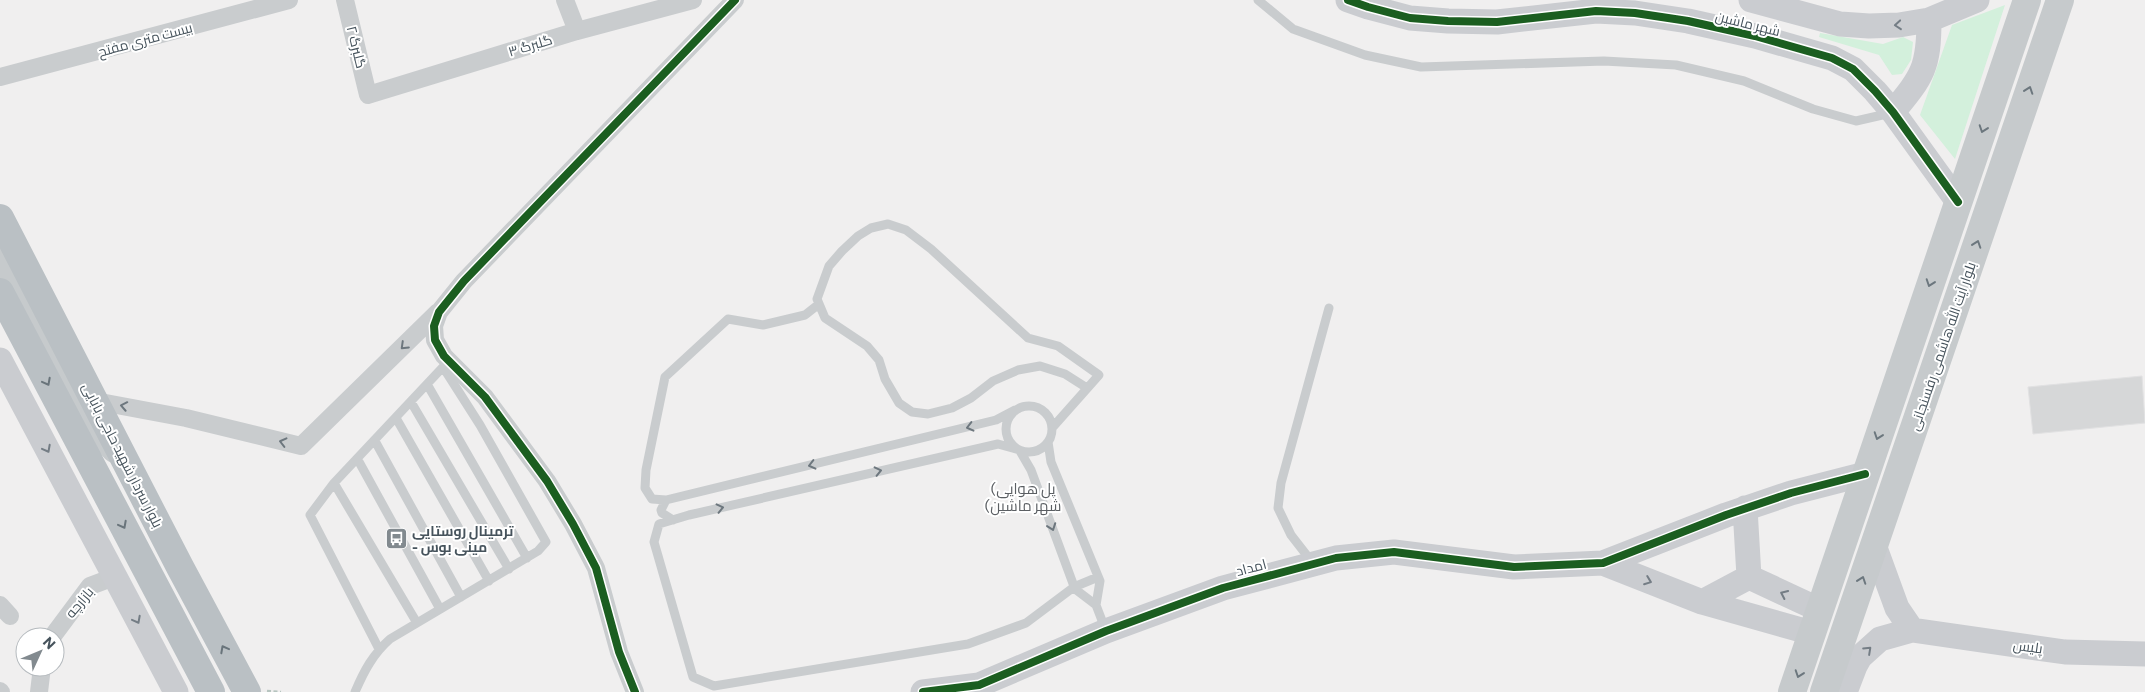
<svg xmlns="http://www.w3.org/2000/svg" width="2145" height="692" viewBox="0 0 2145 692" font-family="Commissioner,Cairo,sans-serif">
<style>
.green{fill:#d3f0dc}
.building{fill:#d6d7d8;stroke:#e1e1e2}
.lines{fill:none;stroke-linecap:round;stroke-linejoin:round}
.path{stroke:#b6c4bf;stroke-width:2.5;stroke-dasharray:4 2.5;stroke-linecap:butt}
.lane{stroke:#c9ccce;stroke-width:9}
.street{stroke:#c9ccce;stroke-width:18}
.secondary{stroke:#caccd0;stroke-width:25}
.primary{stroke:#c6cacc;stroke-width:28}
.highway{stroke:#bac0c4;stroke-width:28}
.cycleway-casing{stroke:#fff;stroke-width:11}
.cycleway{stroke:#1b5e20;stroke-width:8}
.oneway{stroke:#747d85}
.oneway2{stroke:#6c777e}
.oneway3{stroke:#6d777e}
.oneway4{stroke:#69747b}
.labels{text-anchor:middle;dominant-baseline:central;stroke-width:4;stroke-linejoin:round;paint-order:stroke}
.street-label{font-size:14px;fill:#46535c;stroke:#fff}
.poi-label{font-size:14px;font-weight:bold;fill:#46535c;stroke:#fff;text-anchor:start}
.neighbourhood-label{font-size:15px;fill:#5b5f63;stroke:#fff}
</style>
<rect width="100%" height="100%" fill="#f0efef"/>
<path class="green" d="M2005 5 1955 159 1920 115 1952 25Z
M1820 33 1883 44 1903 37 1913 42 1911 60 1902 74 1892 75 1879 55 1819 37Z"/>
<path class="building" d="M2142 376 2145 423 2033 434 2028 387Z"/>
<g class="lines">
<path class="path" d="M267 691 281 692"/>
<path class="lane" d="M1258 0 1293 29 1365 55 1421 67 1604 61 1676 65 1744 81 1813 109 1856 121 1891 113
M819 304 805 315 763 325 728 319 665 377 646 470 645 488 652 499 666 500 996 420 1015 410
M427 384 527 558
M411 402 509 569
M1006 429a23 23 0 1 1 46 0a23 23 0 1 1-46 0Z
M396 418 489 581
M1052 428 1099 375 1058 346 1028 338 931 249 906 230 888 224 871 228 858 236 842 251 829 266 817 299 825 318 867 346 879 360 885 379 899 403 912 412 928 414 952 408 971 398 993 381 1018 370 1040 366 1065 374 1087 388
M375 441 461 597
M1016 449 998 444 689 515 659 524 654 542 693 677 714 686 968 644 1026 623 1074 587 1098 577
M1020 451 1031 470 1075 589 1096 605 1100 581 1051 462 1048 442
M358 460 440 609
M334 483 417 623
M666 500 661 510 662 513 673 520
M1312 562 1291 535 1278 508 1281 483 1329 308
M1096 605 1106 631
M355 692C364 671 373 654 390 639L538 551 546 542 480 425 443 367 334 483 310 515 379 649"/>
<path class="street" d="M345 0 368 95 577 31 693 0
M565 0 577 31
M0 77 289 0
M95 401 186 418 301 446 438 312
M0 605 10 616
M52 637 90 586 114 577
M0 691 1 692
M39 692 42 667
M635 692 619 652 596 568 573 524 547 481 485 397 444 356 435 340 434 326 439 312 464 281 735 0"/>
<path class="secondary" d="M1348 0 1368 7 1410 18 1448 21 1497 22 1596 11 1635 13 1688 21 1755 36 1832 58 1853 69 1875 91 1893 112 1958 202
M1751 0 1840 24 1869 26 1899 25 1929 20 1977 0
M1893 112C1923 76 1929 67 1929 20
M0 360 176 692
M1874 545 1897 608 1912 630
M1603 563 1702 602 1812 633
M1749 577 1820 610
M1702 602 1749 577 1745 508
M923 692 979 685 1106 631 1223 588 1336 558 1394 552 1514 567 1603 563 1726 515 1791 493 1865 474
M1845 692 1855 666 1860 657 1880 639 1912 630 2065 652 2145 654"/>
<path class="primary" d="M0 252 88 420 115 449
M1792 692 2027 0
M1824 692 2060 0"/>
<path class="highway" d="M0 218 180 567 247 692
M0 292 211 692"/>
<defs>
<path id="cycleway" d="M1348 0 1368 7 1410 18 1448 21 1497 22 1596 11 1635 13 1688 21 1755 36 1832 58 1853 69 1875 91 1893 112 1958 202
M635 692 619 652 596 568 573 524 547 481 485 397 444 356 435 340 434 326 439 312 464 281 735 0
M923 692 979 685 1106 631 1223 588 1336 558 1394 552 1514 567 1603 563 1726 515 1791 493 1865 474"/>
</defs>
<use href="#cycleway" class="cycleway-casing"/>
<use href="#cycleway" class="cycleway"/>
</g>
<defs><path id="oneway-chevron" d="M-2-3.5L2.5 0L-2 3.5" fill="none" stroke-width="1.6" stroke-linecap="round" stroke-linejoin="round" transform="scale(1.25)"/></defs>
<g class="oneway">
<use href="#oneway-chevron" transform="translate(1898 25) rotate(175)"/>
<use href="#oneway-chevron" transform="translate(47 449) rotate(62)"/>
<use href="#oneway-chevron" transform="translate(1648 581) rotate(21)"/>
<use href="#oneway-chevron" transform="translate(1784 594) rotate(-155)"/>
<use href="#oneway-chevron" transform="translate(137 620) rotate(62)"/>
<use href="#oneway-chevron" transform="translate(1868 650) rotate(-43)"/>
</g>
<g class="oneway2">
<use href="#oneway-chevron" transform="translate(2029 90) rotate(-71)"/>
<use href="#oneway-chevron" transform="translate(1983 129) rotate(109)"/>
<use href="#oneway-chevron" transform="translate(1977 244) rotate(-71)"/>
<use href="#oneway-chevron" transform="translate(1930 283) rotate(109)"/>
<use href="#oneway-chevron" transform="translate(1878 436) rotate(109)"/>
<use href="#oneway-chevron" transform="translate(1862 580) rotate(-71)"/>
<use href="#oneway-chevron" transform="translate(1799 674) rotate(109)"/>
</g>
<g class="oneway3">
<use href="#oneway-chevron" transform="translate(404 346) rotate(136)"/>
<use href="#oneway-chevron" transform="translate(124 406) rotate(-169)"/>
<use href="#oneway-chevron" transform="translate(970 427) rotate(166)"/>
<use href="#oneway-chevron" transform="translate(283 442) rotate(-166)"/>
<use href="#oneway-chevron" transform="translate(812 465) rotate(166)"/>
<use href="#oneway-chevron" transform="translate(878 471) rotate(-13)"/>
<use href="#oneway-chevron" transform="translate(720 508) rotate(-13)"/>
<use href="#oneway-chevron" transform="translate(1052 527) rotate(70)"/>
</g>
<g class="oneway4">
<use href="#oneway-chevron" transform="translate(47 382) rotate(62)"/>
<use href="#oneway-chevron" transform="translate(123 525) rotate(62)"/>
<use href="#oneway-chevron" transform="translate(224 649) rotate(-118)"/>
</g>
<defs>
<symbol id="bus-square" viewBox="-11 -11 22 22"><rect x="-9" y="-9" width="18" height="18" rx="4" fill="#828a8f" stroke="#fff"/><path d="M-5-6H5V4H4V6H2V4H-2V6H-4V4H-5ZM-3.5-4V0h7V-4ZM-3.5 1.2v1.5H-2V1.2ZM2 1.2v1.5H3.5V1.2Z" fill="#fff"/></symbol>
</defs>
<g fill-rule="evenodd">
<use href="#bus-square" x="384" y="526" width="25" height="25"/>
</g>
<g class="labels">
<g class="street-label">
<text transform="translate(1748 23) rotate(14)">شهر ماشین</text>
<text transform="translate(145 39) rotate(-15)">بیست متری مفتح</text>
<text transform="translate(530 45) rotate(-17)">گلبرگ ۳</text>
<text transform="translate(357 47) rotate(76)">گلبرگ ۲</text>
<text transform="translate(1942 346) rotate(-71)">بلوار آیت الله هاشمی رفسنجانی</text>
<text transform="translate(123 455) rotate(63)">بلوار سردار شهید حاجی بابایی</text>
<text transform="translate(1251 567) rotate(-15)">امداد</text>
<text transform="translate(79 602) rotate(-50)">بازارچه</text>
<text transform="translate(2028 646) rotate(8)">پلیس</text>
</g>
<g class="poi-label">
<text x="412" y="530">ترمینال روستایی<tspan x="412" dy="16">- مینی بوس</tspan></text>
</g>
<g class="neighbourhood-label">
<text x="1023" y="488">(پل هوایی<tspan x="1023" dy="17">(شهر ماشین</tspan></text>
</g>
</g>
<g transform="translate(40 652) rotate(46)"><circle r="24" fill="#ffffff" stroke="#b5babe"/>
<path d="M0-4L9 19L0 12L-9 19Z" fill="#828a8f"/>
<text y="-8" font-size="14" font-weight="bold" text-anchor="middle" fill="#46535c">N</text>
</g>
</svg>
